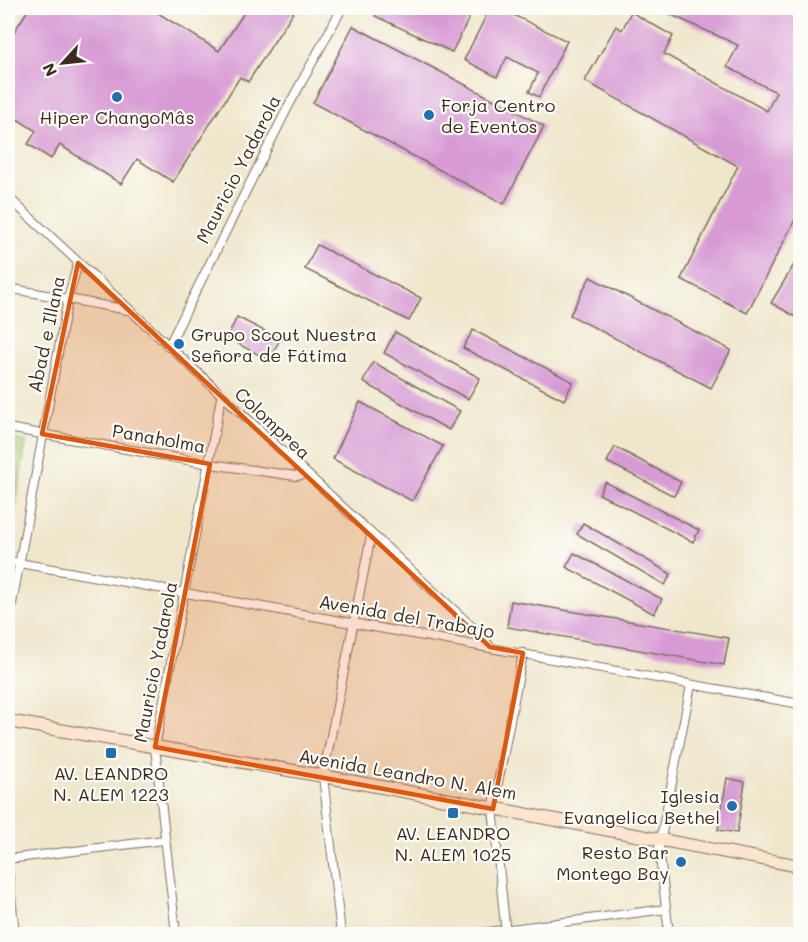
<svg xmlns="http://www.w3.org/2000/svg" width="808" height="942" viewBox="0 0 808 942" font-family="Mali,sans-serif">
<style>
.green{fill:#abcf79;stroke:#737c4c;stroke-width:1.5}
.building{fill:#d79ad4}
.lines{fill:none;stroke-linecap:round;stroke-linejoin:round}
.street-casing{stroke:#7a6c5b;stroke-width:10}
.secondary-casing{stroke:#7a6c5b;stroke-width:14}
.street{stroke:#fff;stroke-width:8}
.secondary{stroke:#fbe5cf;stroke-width:12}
.marked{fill:#df570d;fill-opacity:0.2;stroke:#df570d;stroke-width:4.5;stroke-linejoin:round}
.poi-dot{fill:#1f6fb2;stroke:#fdfcf7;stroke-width:2}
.labels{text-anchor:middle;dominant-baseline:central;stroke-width:4.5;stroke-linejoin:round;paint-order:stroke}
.poi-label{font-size:18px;fill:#3b2a1e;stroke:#fdfcf7}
.street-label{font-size:18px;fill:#3b2a1e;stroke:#fdfcf7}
</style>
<rect width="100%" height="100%" fill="#fdfcf7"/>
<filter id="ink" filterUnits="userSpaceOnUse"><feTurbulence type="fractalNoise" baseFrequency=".0167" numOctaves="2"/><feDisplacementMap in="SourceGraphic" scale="12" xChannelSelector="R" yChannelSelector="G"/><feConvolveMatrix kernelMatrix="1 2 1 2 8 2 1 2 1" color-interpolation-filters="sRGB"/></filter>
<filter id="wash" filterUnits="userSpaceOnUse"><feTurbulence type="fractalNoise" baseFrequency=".008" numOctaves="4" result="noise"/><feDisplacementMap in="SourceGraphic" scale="24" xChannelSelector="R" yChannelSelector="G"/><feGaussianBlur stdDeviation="1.35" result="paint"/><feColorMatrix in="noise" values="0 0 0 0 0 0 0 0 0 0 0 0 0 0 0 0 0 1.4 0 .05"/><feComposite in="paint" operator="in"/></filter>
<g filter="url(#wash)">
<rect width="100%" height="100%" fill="#efe7cc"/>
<path class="green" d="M8 438 26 442 8 549Z"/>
<g id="blocks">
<path class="building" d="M29 8H150L219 51 247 8H296L248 82 240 77 173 182 137 159 121 184 60 145 51 159 28 144 36 131 8 113V42Z
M379 8H474L452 52 375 16Z
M490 8H499L567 41 539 97 529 92 538 73 507 57 497 77 464 60Z
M656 8H801V208L747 313 681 279 738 166 585 81 616 26 622 30 631 12 673 36 664 54 767 111 776 92 727 67 738 45Z
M353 26 544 126 504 204 313 103Z
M317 245 421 298 409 321 305 269Z
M801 253V320L771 303Z
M590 277 731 350 711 388 570 315Z
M237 317 280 339 269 360 227 338Z
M473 330 573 382 564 400 463 348Z
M395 332 480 378 468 399 384 353Z
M373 362 460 411 449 430 363 382Z
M360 402 443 446 412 501 333 459Z
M615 447 681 482 674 496 607 462Z
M605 482 699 530 693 542 599 494Z
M583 523 671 574 665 585 577 534Z
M574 553 662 599 654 614 566 567Z
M511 601 729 638 724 665 507 627Z
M727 778 745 782 737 833 718 830Z"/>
</g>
</g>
<g filter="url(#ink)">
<use href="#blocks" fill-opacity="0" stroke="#7a6c5b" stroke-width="1.5"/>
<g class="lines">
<defs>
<path id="street" d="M8 197 482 636 490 647
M8 288 128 310
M168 347 289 105 342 8
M8 428 210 464 296 476 305 474
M8 561 800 704
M8 625 68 299 78 263
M8 859 164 840
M8 868 15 934
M176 934 155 747 221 398
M341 934 323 776 371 536
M472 934 666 909
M506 934 493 809 523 653
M669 934 659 848 691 685"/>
<path id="secondary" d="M8 721 323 776 800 866"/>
</defs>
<use href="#street" class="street-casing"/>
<use href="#secondary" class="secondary-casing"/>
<use href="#street" class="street"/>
<use href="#secondary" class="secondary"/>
</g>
</g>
<path class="marked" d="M78 263 490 647 523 653 493 809 155 747 210 464 42 434Z"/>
<g class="poi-dot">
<circle cx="117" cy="97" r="6"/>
<circle cx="429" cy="115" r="6"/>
<circle cx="179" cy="344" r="6"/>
<rect x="105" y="747" width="12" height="12" rx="3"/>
<circle cx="732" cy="806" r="6"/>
<rect x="447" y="807" width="12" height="12" rx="3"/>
<circle cx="681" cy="862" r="6"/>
</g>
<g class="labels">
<g class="poi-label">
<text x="441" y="105" text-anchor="start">Forja Centro<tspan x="441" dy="21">de Eventos</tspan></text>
<text x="117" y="117">Hiper ChangoMâs</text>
<text x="191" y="334" text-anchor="start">Grupo Scout Nuestra<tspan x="191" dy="21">Señora de Fátima</tspan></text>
<text x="111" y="773">AV. LEANDRO<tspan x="111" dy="21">N. ALEM 1223</tspan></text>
<text x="720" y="796" text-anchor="end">Iglesia<tspan x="720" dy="21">Evangelica Bethel</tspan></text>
<text x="453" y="833">AV. LEANDRO<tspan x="453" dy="21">N. ALEM 1025</tspan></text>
<text x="669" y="852" text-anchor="end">Resto Bar<tspan x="669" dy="21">Montego Bay</tspan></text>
</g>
<g class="street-label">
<text transform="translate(238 169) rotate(-63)">Mauricio Yadarola</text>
<text transform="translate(46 334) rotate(-78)">Abad e Illana</text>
<text transform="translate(273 423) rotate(43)">Colomprea</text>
<text transform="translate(159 438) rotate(10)">Panaholma</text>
<text transform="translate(407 616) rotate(10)">Avenida del Trabajo</text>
<text transform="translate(155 662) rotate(-79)">Mauricio Yadarola</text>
<text transform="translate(408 774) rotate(10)">Avenida Leandro N. Alem</text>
</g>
</g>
<rect width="808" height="942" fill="none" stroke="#fdfcf7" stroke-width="30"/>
<g transform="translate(63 63) rotate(243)" stroke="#fdfcf7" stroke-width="4.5" paint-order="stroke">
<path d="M0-4.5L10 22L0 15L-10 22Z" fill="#3b2a1e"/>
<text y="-9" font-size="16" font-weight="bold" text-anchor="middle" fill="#3b2a1e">N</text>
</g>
</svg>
